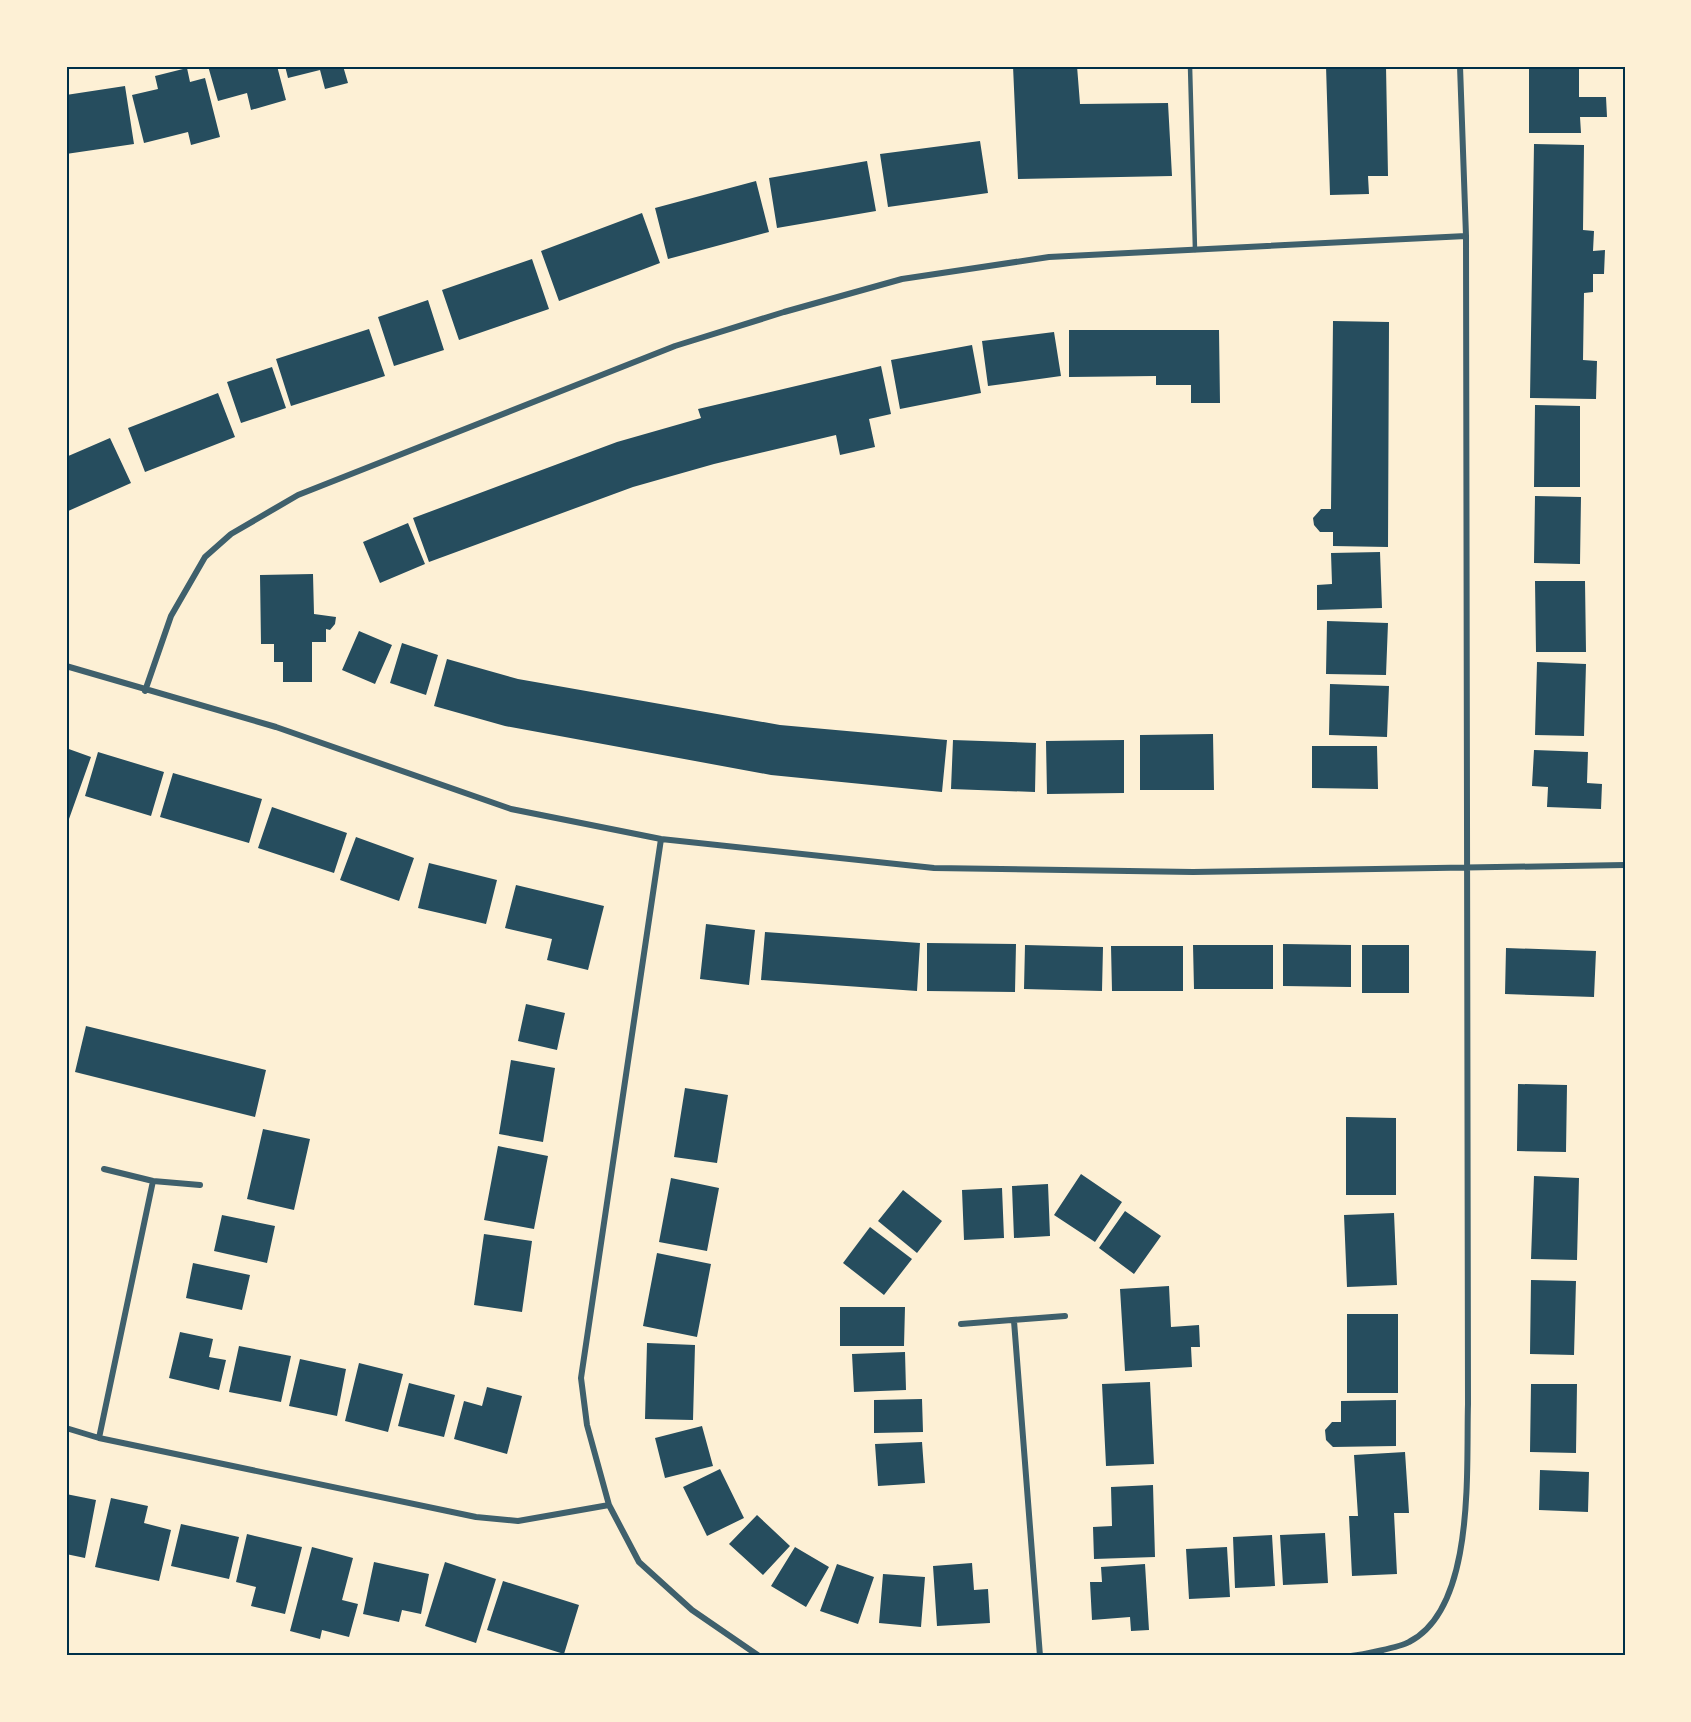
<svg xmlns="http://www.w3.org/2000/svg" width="1691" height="1722" viewBox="0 0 1691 1722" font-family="'Fira Sans',sans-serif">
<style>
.building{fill:#264d5e}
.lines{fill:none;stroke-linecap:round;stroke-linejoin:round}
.service{stroke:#3f606c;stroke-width:4.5}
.minor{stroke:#3f606c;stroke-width:6}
.neatline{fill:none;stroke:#003049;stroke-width:2}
</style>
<rect width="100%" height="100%" fill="#fdf0d5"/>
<path class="building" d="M208 66H277L286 100 251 110 247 93 218 101Z
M285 66H343L348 83 325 89 320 70 288 78Z
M1013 66H1077L1080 104 1168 103 1172 176 1018 179Z
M1326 66H1386L1388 176H1368L1369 194 1330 195Z
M1529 66H1579V97H1606L1607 117H1580L1581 133H1529Z
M187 68 190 82 205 78 220 137 191 145 188 132 144 143 132 95 158 89 155 76Z
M125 86 134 144 66 154V95Z
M980 141 988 193 888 207 880 154Z
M1534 144 1584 145 1583 230 1594 231 1593 251 1605 250 1604 274H1593V292L1584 293 1583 360 1597 361 1596 399 1530 398Z
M867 161 876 211 777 228 769 178Z
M756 181 769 232 668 259 655 208Z
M642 213 660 263 559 301 541 251Z
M532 259 549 309 459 340 442 290Z
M428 300 444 350 394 366 378 317Z
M1333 321 1389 322 1388 547 1333 546V532H1320L1314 525 1313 518 1321 509H1331Z
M369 329 385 376 291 406 276 359Z
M1069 330H1219L1220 403H1191V385H1156V376L1069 377Z
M1054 332 1061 376 988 386 982 341Z
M972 345 981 393 900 409 891 360Z
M881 366 891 414 869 419 875 447 840 455 836 435 714 464 633 487 429 562 413 518 617 442 701 418 698 409Z
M272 367 286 408 241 423 227 382Z
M218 393 235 437 145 472 128 428Z
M1535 405 1580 406V487H1534Z
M110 438 131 483 66 512V457Z
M1535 496 1581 497 1580 564 1534 563Z
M408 523 425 564 380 583 363 542Z
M1380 552 1382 608 1317 610V585L1332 584 1331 553Z
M313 574 314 614 336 617 335 624 330 630 326 629V642H312V682H283V662H274V644H261L260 575Z
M1535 581H1585L1586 652H1536Z
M1327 621 1388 623 1386 675 1326 674Z
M359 631 392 645 375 684 342 670Z
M402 643 438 655 426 695 390 683Z
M447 659 518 679 780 725 947 740 942 792 771 775 505 726 434 706Z
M1537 662 1586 664 1584 736 1535 735Z
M1330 684 1389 686 1387 737 1329 735Z
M1213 734 1214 790H1140V735Z
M953 740 1036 743 1035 792 951 789Z
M1124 740V793L1047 794 1046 741Z
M1312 746H1377L1378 789 1312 788Z
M66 748 91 757 69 819 66 818Z
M1534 750 1588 752 1587 783 1602 784 1601 809 1547 807 1548 787 1532 786Z
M98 752 164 772 151 816 85 796Z
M173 773 262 799 249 843 160 817Z
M272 807 347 833 334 873 258 848Z
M356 837 414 858 399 901 340 880Z
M429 863 497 880 486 924 418 908Z
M516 885 604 906 588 970 547 960 552 939 505 928Z
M706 924 755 930 749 985 700 979Z
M765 932 920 943 917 991 761 980Z
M927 943 1016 944 1015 992 927 991Z
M1283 944 1351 945V987L1283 986Z
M1025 945 1103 947 1102 991 1024 989Z
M1193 945H1273V989H1194Z
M1362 945H1409V993H1362Z
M1111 946H1183V991H1112Z
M1506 948 1596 951 1594 997 1505 994Z
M526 1004 565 1013 557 1050 518 1041Z
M86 1026 266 1070 255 1117 75 1072Z
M511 1060 555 1068 543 1142 499 1134Z
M1518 1084 1567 1085 1566 1152 1517 1151Z
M685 1088 728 1095 717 1163 674 1157Z
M1346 1117 1396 1118V1195H1346Z
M263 1129 310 1139 294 1210 247 1199Z
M498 1146 548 1156 534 1229 484 1220Z
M1081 1174 1122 1202 1095 1242 1054 1215Z
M1534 1176 1579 1178 1577 1260 1531 1259Z
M671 1178 719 1188 707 1251 659 1242Z
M1048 1184 1050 1236 1014 1238 1012 1186Z
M1002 1188 1004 1238 964 1240 962 1190Z
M903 1190 942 1221 917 1253 878 1221Z
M1125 1211 1161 1236 1134 1274 1099 1248Z
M1394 1213 1397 1285 1347 1287 1344 1215Z
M222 1215 275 1226 267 1263 214 1251Z
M870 1227 912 1259 884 1295 843 1263Z
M484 1234 532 1241 522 1312 474 1305Z
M657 1253 711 1264 697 1337 643 1326Z
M193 1263 250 1275 242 1310 186 1298Z
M1531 1280 1576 1281 1574 1355 1530 1354Z
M1169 1286 1171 1327 1199 1325 1200 1347H1191L1192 1367 1125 1371 1120 1289Z
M840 1307H905L904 1346H840Z
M1347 1314H1398V1393H1347Z
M180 1332 213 1339 209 1357 226 1360 219 1390 169 1378Z
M647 1343 695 1345 693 1420 645 1419Z
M239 1346 291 1356 281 1402 229 1392Z
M905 1352 906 1390 854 1392 852 1354Z
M300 1359 346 1369 337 1416 289 1406Z
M359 1363 403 1374 388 1432 345 1421Z
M1150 1382 1154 1464 1106 1466 1102 1384Z
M409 1383 455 1395 444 1437 398 1426Z
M1531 1384H1577L1576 1453 1530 1452Z
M487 1387 522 1396 507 1454 454 1439 464 1401 482 1406Z
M922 1399 923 1432 874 1433V1400Z
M1396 1400V1446L1333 1447 1326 1440 1325 1430 1332 1422H1341V1401Z
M702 1426 713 1466 665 1478 655 1438Z
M922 1442 925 1483 878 1486 875 1444Z
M1405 1452 1409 1513H1394L1397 1574 1352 1576 1349 1516H1358L1354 1455Z
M720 1469 744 1518 707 1536 683 1487Z
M1540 1470 1589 1472 1588 1512 1539 1510Z
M1153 1485 1155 1557 1094 1559 1093 1527 1112 1526 1111 1487Z
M66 1494 96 1500 85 1558 66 1554Z
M111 1498 148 1506 144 1523 171 1530 159 1581 95 1567Z
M757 1515 790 1546 763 1575 729 1544Z
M181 1524 239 1537 229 1579 171 1566Z
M1325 1533 1328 1583 1283 1585 1280 1535Z
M247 1534 302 1547 285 1614 251 1606 256 1587 236 1582Z
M1272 1535 1275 1586 1235 1588 1233 1537Z
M312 1547 353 1558 342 1600 358 1604 349 1637 322 1630 320 1639 290 1631Z
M795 1547 829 1567 806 1607 771 1586Z
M1227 1547 1230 1597 1189 1599 1186 1549Z
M374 1562 429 1574 421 1614 402 1610 399 1622 363 1614Z
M445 1562 496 1579 476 1643 425 1626Z
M972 1563 974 1590 988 1589 990 1623 937 1626 933 1566Z
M837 1564 874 1577 858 1624 820 1611Z
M1145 1564 1149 1630 1131 1631 1130 1617 1092 1620 1090 1582H1102L1101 1567Z
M883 1574 925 1577 921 1627 879 1623Z
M503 1581 579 1605 564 1654 487 1630Z"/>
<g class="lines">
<path class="service" d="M1190 66 1195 250"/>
<path class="minor" d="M66 666 276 727 511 809 661 839 934 868 1193 872 1625 865
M145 691 171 616 205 557 231 534 298 495 675 346 784 312 902 279 1049 257 1466 236
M661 839 581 1378 587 1425 609 1505 639 1562 692 1610 759 1656
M104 1169 153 1181 200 1185
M1014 1321 1040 1656
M961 1324 1065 1316
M66 1428 99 1438 476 1517 518 1521 609 1505
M99 1438 153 1181
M1351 1656C1362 1655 1400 1647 1409 1642 1476 1608 1466 1468 1468 1404L1466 236 1460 66"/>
</g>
<rect width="1691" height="1722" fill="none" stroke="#fdf0d5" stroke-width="135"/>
<rect x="68" y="68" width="1556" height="1586" class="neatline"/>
</svg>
